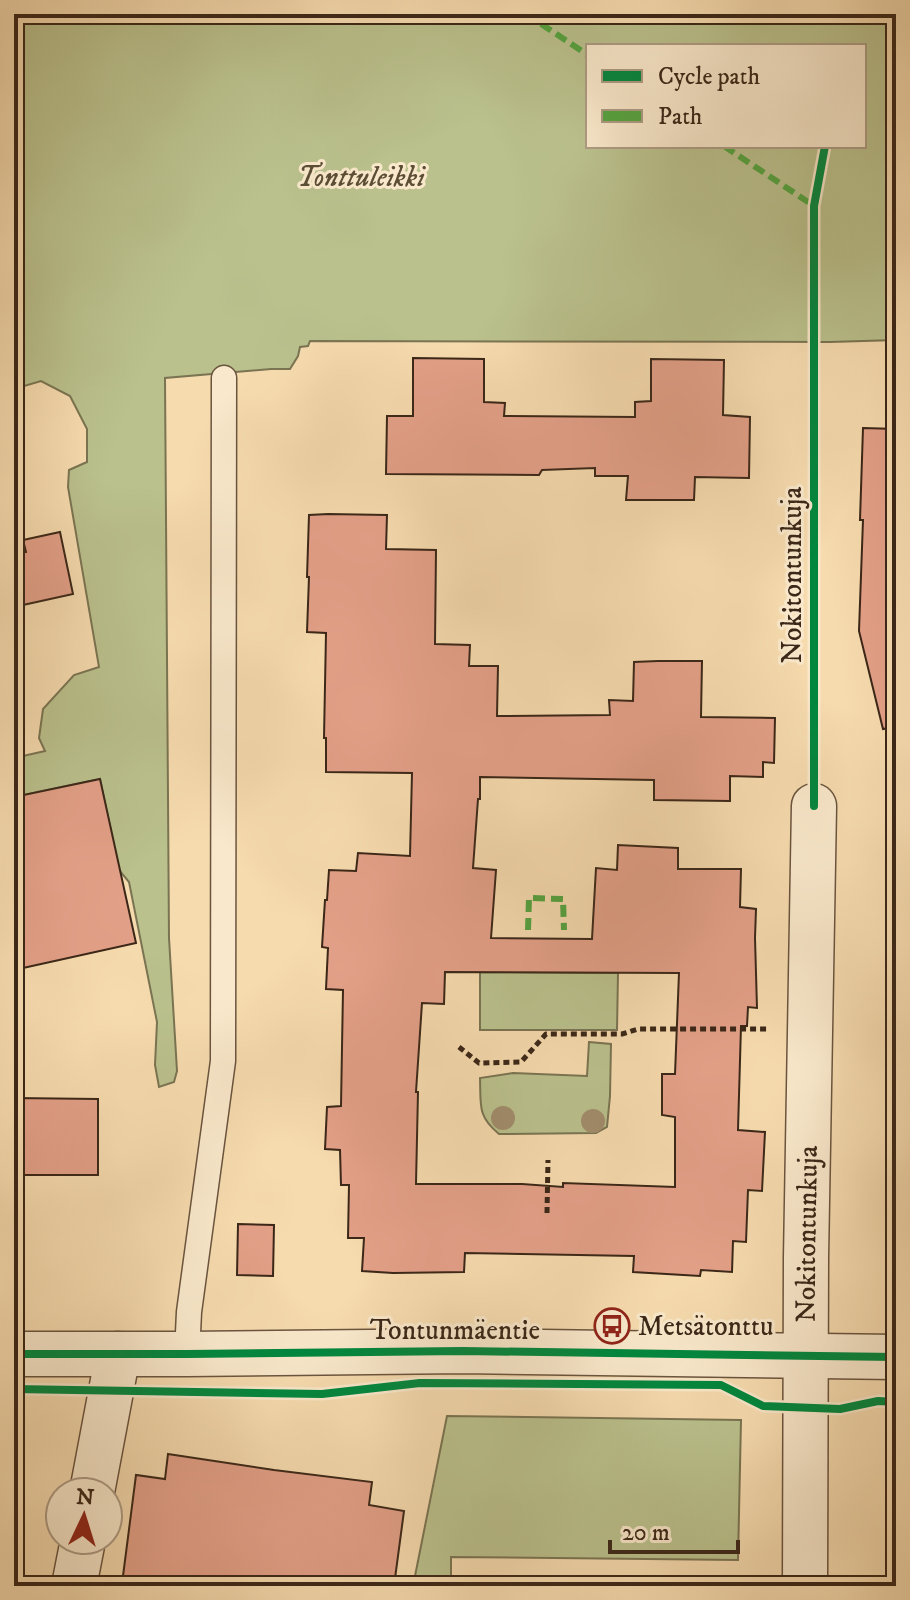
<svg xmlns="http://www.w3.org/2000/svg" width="910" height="1600" viewBox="0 0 910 1600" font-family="'IM FELL DW Pica',serif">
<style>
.green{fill:#bac18d;stroke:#7a7452;stroke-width:2;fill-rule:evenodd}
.building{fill:#e3a088;stroke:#3b2718;stroke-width:2;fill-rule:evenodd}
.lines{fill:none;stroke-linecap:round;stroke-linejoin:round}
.service-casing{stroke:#6a543e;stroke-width:27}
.minor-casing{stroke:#6a543e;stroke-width:47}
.tertiary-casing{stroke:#6a543e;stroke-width:47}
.path{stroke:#3b2718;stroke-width:5;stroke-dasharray:6 4;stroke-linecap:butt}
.service{stroke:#f9e8cb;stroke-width:24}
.minor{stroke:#f9e8cb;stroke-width:44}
.tertiary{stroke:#f9e8cb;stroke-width:44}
.quiet{stroke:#54a340;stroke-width:6;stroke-dasharray:12 6;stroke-linecap:butt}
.cycleway-casing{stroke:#f9e8cb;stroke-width:13}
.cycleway{stroke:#00873e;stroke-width:8}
.tree{fill:#a18d6c}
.labels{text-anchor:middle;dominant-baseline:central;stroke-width:6;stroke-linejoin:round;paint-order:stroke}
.park-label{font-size:28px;font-style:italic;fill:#5b4e35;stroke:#f9e8cb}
.street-label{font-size:28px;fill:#3b2718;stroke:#f9e8cb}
.poi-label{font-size:28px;fill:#3b2718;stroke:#f9e8cb;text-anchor:start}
</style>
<rect width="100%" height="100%" fill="#f6dbaf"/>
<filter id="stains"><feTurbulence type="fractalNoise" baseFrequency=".0025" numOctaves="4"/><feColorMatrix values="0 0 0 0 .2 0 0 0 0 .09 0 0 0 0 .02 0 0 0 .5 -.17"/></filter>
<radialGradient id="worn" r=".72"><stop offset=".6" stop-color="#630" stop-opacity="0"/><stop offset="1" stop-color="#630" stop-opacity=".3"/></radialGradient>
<path class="green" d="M14 14H896V340L830 342 310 341 308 346 300 347 298 356 290 369H271L165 378 169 938 177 1071 174 1082 159 1087 155 1065 157 1022 129 882 119 870 100 779 14 797V758L45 751 39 738 43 709 74 675 99 667 68 487 69 470 87 462V429L70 396 41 381 14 389ZM588 46H864V146H588Z
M480 972 618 973 617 1030H480Z
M589 1042 611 1044 610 1096 607 1127 596 1133 499 1134C477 1116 481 1105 480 1078L513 1073 587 1076Z
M447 1416 741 1420 738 1560 451 1557V1586H413Z"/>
<path class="building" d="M413 358 484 359V402L505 403 504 416 635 417V402L651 401V359L724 360 723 415 750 417 749 478 695 477 694 500H626L628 476H595V468L542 470 539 475 386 474 387 416H413Z
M863 428 896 429V727L883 729 859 631 863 520H860Z
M328 514 387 515 386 549 436 550 435 644 470 645 469 666H498L497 716 610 715 609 700 633 701 634 662 658 661H702L701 717 775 718 774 763 763 762V777L730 776V801L654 800V780L480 777V799H478L473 868 496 870 491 938 592 939 596 868 617 870 618 845 678 848V869H741L740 907 756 909 755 938 757 1008 748 1007 747 1026H741L738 1130 765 1132 762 1191 748 1190 746 1242 733 1241 732 1272 701 1270 700 1276 633 1272 634 1256 465 1253 464 1272 393 1273 362 1271 364 1238H348L349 1185H341L340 1150 325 1149 327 1107 341 1106 343 990 326 989 328 948 322 947 325 900H327L329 870 356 871 358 853 410 856 412 773 326 772V738H324L326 633 307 632 309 577H307L309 515ZM445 972 679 973 675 1074H662V1115L675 1117V1187L563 1183V1187L522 1184H416L418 1092H416L422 1003 444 1004Z
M60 532 73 594 14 607V554L26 552 23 540Z
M100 779 136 943 14 970V797Z
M14 1098 98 1099V1175H14Z
M238 1224 274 1225 273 1276 237 1275Z
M168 1454 274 1470 372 1482 369 1505 404 1511 394 1586H198L123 1576 136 1475 165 1479Z"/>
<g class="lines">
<defs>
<path id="service" d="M187 1354 189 1312 223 1061 224 378"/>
<g id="minor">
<path d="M92 1492 118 1354"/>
<path d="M74 1586 83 1540"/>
<path id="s1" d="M805 1586 806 1258 814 806"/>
</g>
<path id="tertiary" d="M14 1354H187L463 1351 896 1357"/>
</defs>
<use href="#service" class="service-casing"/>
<use href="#minor" class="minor-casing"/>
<use href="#tertiary" class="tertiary-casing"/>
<path class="path" d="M459 1047 479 1063 521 1062 546 1034H622L638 1029H769
M547 1213 548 1160"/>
<use href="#service" class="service"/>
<use href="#minor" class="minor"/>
<use href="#tertiary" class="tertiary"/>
<path class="quiet" d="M526 14 588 55
M724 146 814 206
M528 930 529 898 563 899 564 930"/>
<defs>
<path id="cycleway" d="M814 806V206L825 146
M14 1354H187L463 1351 896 1357
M14 1389 322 1394 420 1383 721 1385 763 1406 840 1409 878 1401 896 1402"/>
</defs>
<use href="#cycleway" class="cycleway-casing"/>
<use href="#cycleway" class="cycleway"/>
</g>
<g class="tree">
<circle cx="503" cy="1118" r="12"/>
<circle cx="593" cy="1121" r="12"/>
</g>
<defs>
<symbol id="bus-ring" viewBox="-11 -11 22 22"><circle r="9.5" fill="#f9e8cb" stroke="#8f2418" stroke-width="1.5"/><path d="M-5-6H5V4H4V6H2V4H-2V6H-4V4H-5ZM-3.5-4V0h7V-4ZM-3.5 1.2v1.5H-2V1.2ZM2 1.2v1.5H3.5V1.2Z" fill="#8f2418"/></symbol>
</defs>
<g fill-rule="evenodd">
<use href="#bus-ring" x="592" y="1306" width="40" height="40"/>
</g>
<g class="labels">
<g class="park-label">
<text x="361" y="177">Tonttuleikki</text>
</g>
<g class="street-label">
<text transform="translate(792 575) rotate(-90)">Nokitontunkuja</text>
<text stroke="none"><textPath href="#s1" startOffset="352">Nokitontunkuja</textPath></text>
<text x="455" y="1330">Tontunmäentie</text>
</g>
<g class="poi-label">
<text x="638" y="1326">Metsätonttu</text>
</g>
</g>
<rect width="910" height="1600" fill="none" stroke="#f6dbaf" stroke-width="48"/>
<rect x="16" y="16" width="878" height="1568" fill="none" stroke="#3b2718" stroke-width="4"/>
<rect x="24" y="24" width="862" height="1552" fill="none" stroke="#3b2718" stroke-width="2"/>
<rect x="586" y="44" width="280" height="104" fill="#f9e8cb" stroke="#ad9b83" stroke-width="2"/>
<rect x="602" y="70" width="40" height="12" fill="#00873e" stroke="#ad9b83" stroke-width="2"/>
<text x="658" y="84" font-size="24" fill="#3b2718">Cycle path</text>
<rect x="602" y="110" width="40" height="12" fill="#54a340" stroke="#ad9b83" stroke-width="2"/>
<text x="658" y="124" font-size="24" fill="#3b2718">Path</text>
<g transform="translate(84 1516) rotate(4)"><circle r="38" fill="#f9e8cb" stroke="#ad9b83" stroke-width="2"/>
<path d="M0-6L14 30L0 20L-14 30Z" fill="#8f2418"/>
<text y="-12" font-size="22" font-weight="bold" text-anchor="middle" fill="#3b2718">N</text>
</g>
<path d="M610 1540v12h128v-12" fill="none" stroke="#3b2718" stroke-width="4"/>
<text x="622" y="1540" font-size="24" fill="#3b2718" stroke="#f9e8cb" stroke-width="6" paint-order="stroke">20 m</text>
<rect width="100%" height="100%" filter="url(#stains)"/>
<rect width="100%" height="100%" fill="url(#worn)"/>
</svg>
